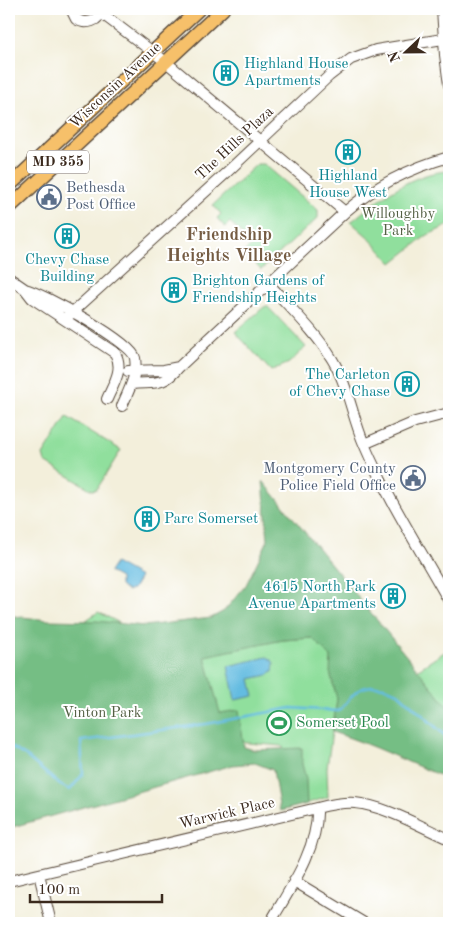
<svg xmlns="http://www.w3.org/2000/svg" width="458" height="932" viewBox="0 0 458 932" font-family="'Old Standard TT',serif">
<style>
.green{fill:#90df9d;stroke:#66845e}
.forest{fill:#74be84;stroke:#587451}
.water{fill:#64bce1;stroke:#507380}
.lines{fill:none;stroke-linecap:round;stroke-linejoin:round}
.stream{stroke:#64bce1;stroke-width:2.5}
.minor-casing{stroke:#57483a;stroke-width:12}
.major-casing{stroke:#57483a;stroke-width:15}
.minor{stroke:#fff;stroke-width:10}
.major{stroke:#f6c06b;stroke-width:12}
.labels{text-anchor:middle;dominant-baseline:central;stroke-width:4;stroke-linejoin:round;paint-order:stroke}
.shield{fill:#fff;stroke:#766a62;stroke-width:1}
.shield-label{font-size:14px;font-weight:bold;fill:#3b2a1e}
.culture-label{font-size:15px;fill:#0d838f;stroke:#fff;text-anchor:start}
.street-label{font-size:15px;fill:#3b2a1e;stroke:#fff}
.service-label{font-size:15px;fill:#4e5e75;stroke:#fff;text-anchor:start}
.park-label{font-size:15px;fill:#546044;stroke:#fff}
.leisure-label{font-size:15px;fill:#27864d;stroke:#fff;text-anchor:start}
.quarter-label{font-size:18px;font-weight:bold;fill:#755c43;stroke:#fff}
</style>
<rect width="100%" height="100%" fill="#fff"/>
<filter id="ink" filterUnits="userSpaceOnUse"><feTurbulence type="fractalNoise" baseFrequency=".02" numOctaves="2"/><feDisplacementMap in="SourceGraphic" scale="10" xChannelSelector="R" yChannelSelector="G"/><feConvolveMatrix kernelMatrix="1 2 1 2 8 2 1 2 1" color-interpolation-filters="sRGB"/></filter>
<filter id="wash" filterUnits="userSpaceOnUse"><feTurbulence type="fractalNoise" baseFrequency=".0096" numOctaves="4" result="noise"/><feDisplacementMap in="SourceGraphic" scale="20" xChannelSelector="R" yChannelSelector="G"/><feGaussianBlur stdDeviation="1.12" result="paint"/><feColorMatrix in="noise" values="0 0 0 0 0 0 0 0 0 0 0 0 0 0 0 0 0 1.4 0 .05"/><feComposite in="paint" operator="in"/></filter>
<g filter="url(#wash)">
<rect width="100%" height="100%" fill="#f3efdb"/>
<path class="green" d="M257 164H264L318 210V218L261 270 244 252 252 245 230 222 225 227 217 218 221 214 213 205Z
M449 171V225L426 236 392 263 367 236 351 222C378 199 413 172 449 171Z
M267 306 306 347 289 363 271 371 235 332 264 307Z
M67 417 121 450 97 489 92 490 45 462 43 455Z
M98 612 183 655 283 640 312 638 331 657 340 700 332 732 327 768 328 797 298 806 294 755 281 746 228 741 9 828 28 660Z
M449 649V708L417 670Z"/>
<path class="forest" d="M263 481 449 708V779C410 764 372 744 332 732L337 699 330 672 331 657 312 638 283 640 205 656 220 713 239 710 244 747 254 750 302 748V764L306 779 307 804 280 811 273 770 255 763 233 765 9 828V614L14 616 48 620 97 621 144 626 211 618 224 611 246 585 268 540Z"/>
<path class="water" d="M115 563 140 577 133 589 127 591 120 586V578L109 572Z
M267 657 271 659 274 663 273 672 268 675 250 679 254 696 235 700 228 666Z"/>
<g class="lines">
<path class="stream" d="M9 746 27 757 60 785 70 790 83 774 81 741 206 724 291 708 339 711C345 705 352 694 359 690 371 683 387 686 398 693L449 739"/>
</g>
</g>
<g filter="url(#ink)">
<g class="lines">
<defs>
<path id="minor" d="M71 9 76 19C85 25 101 22 101 9
M442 9 445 55 449 85
M101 13 166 62 345 212
M9 278 25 289 32 298 115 353C124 369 114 383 107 399
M268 283C290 308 315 331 332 359 348 385 352 416 364 444 387 498 420 549 449 601
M25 289C42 293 132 342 135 358 138 374 128 392 122 406
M65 319 226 173 329 76 351 59 376 50 449 38
M128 371 164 370 179 367
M132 384C154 382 163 387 179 367L345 212C376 185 410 168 449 157
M364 444 415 422 449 413
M39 874 51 923
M9 881 317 808C329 805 342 802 355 803 386 806 421 827 449 839
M294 881 364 923
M270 923C289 890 319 848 317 808"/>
<path id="major" d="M9 186 199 9
M9 208 223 9"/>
</defs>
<use href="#minor" class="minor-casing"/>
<use href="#major" class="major-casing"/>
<use href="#minor" class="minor"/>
<use href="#major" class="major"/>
</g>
</g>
<defs>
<symbol id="building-ring" viewBox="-11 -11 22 22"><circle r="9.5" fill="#fff" stroke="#0f9aa8" stroke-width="1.5"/><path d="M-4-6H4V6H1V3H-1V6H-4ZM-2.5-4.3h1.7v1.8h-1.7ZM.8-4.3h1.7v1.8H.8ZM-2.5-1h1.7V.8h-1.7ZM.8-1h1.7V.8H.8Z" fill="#0f9aa8"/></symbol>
<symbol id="civic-ring" viewBox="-11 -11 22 22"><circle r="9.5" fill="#fff" stroke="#5c6f8a" stroke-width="1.5"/><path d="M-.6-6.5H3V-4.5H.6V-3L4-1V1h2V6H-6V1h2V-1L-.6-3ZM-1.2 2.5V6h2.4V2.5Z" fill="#5c6f8a"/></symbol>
<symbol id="stadium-ring" viewBox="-11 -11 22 22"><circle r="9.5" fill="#fff" stroke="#2e9e5b" stroke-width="1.5"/><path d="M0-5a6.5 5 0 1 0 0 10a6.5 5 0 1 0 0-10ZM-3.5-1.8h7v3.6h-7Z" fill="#2e9e5b"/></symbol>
</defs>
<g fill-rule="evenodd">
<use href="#building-ring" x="212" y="59" width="28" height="28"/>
<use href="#building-ring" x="334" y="138" width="28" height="28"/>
<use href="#civic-ring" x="35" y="183" width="28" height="28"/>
<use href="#building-ring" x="53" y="222" width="28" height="28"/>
<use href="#building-ring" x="160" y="276" width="28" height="28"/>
<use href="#building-ring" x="393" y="370" width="28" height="28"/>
<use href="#civic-ring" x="399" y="464" width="28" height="28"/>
<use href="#building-ring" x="133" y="505" width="28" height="28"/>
<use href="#building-ring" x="379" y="582" width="28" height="28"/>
<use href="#stadium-ring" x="265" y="709" width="28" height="28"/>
</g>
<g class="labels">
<rect class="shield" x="27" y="150.5" width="62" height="23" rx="4"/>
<g class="shield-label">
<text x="58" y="162">MD 355</text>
</g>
<g class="culture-label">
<text x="244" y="64">Highland House<tspan x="244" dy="17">Apartments</tspan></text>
<text x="348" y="176" text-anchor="middle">Highland<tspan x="348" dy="17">House West</tspan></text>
<text x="67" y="260" text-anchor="middle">Chevy Chase<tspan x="67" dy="17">Building</tspan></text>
<text x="192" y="281">Brighton Gardens of<tspan x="192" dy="17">Friendship Heights</tspan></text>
<text x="390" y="375" text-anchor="end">The Carleton<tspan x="390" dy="17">of Chevy Chase</tspan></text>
<text x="164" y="519">Parc Somerset</text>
<text x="376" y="587" text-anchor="end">4615 North Park<tspan x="376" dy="17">Avenue Apartments</tspan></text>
</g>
<g class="street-label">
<text transform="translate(116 86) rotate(-43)">Wisconsin Avenue</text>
<text transform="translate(235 144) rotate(-43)">The Hills Plaza</text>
<text transform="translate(227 814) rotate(-13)">Warwick Place</text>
</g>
<g class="service-label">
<text x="66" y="188">Bethesda<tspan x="66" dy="17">Post Office</tspan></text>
<text x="396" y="469" text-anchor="end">Montgomery County<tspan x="396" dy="17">Police Field Office</tspan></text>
</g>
<g class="park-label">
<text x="398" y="214">Willoughby<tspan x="398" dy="17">Park</tspan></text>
<text x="102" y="713">Vinton Park</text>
</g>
<g class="leisure-label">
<text x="296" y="723">Somerset Pool</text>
</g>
<g class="quarter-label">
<text x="229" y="235">Friendship<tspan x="229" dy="21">Heights Village</tspan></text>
</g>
</g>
<rect width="458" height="932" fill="none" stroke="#fff" stroke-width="30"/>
<g transform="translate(406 52) rotate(248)" stroke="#ffffff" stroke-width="4" paint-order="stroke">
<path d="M0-4L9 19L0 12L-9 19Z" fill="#3b2a1e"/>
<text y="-8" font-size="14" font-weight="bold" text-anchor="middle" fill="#3b2a1e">N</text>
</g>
<path d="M30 894v8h132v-8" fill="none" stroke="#3b2a1e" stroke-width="2.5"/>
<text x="38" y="894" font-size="15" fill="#3b2a1e" stroke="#ffffff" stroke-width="4" paint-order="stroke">100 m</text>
</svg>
